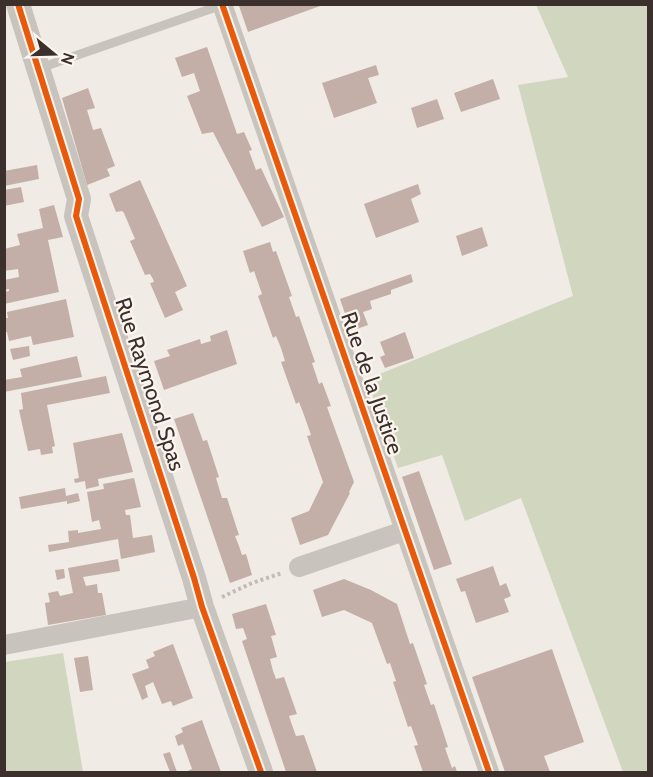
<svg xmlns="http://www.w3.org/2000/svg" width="653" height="777" viewBox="0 0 653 777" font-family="Cabin,sans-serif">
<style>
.green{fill:#d1d6bf}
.building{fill:#c3afa7}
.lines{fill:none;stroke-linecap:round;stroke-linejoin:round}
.path{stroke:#c2bbb6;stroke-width:4;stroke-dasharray:3 3;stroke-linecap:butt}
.service{stroke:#c9c3be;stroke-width:9}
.minor{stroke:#c9c3be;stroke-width:20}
.tertiary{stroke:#c9c3be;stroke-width:24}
.cycleway-casing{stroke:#fbf5ee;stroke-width:10}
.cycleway{stroke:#e8590c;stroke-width:6}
.labels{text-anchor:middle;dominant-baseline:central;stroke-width:4.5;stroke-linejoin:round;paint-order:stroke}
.street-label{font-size:22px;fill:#3b302b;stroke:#fbf5ee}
</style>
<rect width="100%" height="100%" fill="#f0ebe5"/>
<path class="green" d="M536 5H648V772H623L521 498 465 521 442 455 398 468 367 379 573 296 518 85 568 77Z
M63 653 83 772H5V662Z"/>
<path class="building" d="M244 4H323V5L248 32 239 6Z
M207 47 237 134 244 132 252 150 249 151 256 170 261 168 284 217 262 227 213 132 202 134 187 96 200 91 194 73 182 77 175 58Z
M376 65 379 75 368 78 377 103 334 118 322 83Z
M493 79 500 99 461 112 454 93Z
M88 88 95 108 87 110 93 130 101 128 115 166 107 169 110 176 87 185 62 98Z
M437 99 444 119 417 128 411 108Z
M37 165 39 179 4 186V171Z
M140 180 187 286 175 292 183 310 165 318 150 283 154 282 153 279 150 274 145 275 130 241 135 239 124 213 122 211 116 212 109 194Z
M418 184 421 194 411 199 419 222 376 238 364 204Z
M21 187 24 202 4 206V190Z
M54 205 63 237 48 240 59 292 4 304V292L9 291V289L4 290V280L19 277 18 269 4 271V249L20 245 17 234 43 228 39 209Z
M482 227 488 246 462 256 456 236Z
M270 242 273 252 276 251 292 296 289 297 296 317 299 316 315 362 312 363 319 384 322 382 331 406 327 407 354 482 349 492 350 493 328 535 300 545 291 518 309 511 323 482 307 436 311 435 304 415 299 402 296 404 281 362 285 361 281 348 276 336 273 338 258 296 262 294 254 271 250 273 243 251Z
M411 274 413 282 391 290V294L370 301 372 309 363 312 368 325 351 331 340 299Z
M66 299 74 337 33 345 31 336 9 341 7 332H4V318H8L7 312Z
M227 330 237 364 164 390 154 361 170 356 167 350 200 339 201 344 211 341 210 336Z
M405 332 414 358 385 368 380 357 385 355 380 342Z
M29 346 30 356 13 360 10 349Z
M77 356 82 377 4 392V380L22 377 20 369Z
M106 376 110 393 47 405 55 446 52 447 53 453 41 455 40 449 28 451 19 410 23 409 21 393Z
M193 413 203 441 207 440 219 477 216 478 222 498H227L239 535 235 536 239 546 242 555 246 554 252 575 230 583 174 419Z
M122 433 133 472 98 479 99 486 86 489 85 481 75 483 74 479 79 478 73 443Z
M419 471 452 564 434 570 402 477Z
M134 478 141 507 125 510 126 515H130L133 538 152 535 155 552 121 559 118 539 49 552 48 545 69 542 68 531 78 530V533L101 529 99 520 92 522 87 492 104 489 103 484Z
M65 488 66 496 78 493 80 501 67 504V501L21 509 19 497Z
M118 559 120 571 83 577 86 586 97 584 98 593H102L106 615 48 625 45 603 50 602 48 593 58 591 60 596 73 593 68 568Z
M493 566 500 586 506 583 511 596 504 599 509 612 476 623 465 591 461 592 456 579Z
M64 569 65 578 57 580 55 570Z
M344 579 371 590 397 604 410 644 413 643 427 684 424 685 431 705 434 704 448 747 445 748 452 768 455 766 457 772H423L414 746 418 745 411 726 408 727 393 682 396 681 390 663 387 664 372 623 344 610 322 617 313 590Z
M266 604 276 635 271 636 277 657 270 659 273 671 276 679 284 677 297 714 289 716 292 725 296 736 304 735 317 772H286L242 641 247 639 243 628 236 629 232 614Z
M173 644 193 698 173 706 171 701 162 704 153 682 145 686 148 697 142 700 132 674 149 668 146 660 155 656 153 652Z
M552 649 584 742 544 756 550 772H505L472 677Z
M88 656 93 690 80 692 74 658Z
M202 720 208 737 221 772H185L192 769 183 744 178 746 175 736 183 732 181 728Z
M170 752 173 761 177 772H170L163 754Z"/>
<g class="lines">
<path class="path" d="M222 597 252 583 282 573"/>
<path class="service" d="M40 68 222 5"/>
<path class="minor" d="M222 4 489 772
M299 567 404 531
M4 645 202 607"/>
<path class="tertiary" d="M18 4 79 199 76 216 194 578 202 607 261 772"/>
<defs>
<path id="cycleway" d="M18 4 79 199 76 216 194 578 202 607 261 772
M222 4 489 772"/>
</defs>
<use href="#cycleway" class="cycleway-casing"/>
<use href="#cycleway" class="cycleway"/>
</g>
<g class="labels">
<g class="street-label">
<text transform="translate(372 383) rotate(71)">Rue de la Justice</text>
<text transform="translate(150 384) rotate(72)">Rue Raymond Spas</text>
</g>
</g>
<rect width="653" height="777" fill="none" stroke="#3b302b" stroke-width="12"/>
<g transform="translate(54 54) rotate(109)" stroke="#fbf5ee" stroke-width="4.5" paint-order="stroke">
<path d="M0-4.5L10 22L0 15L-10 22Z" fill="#3b302b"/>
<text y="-9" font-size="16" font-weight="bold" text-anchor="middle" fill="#3b302b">N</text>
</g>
</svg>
